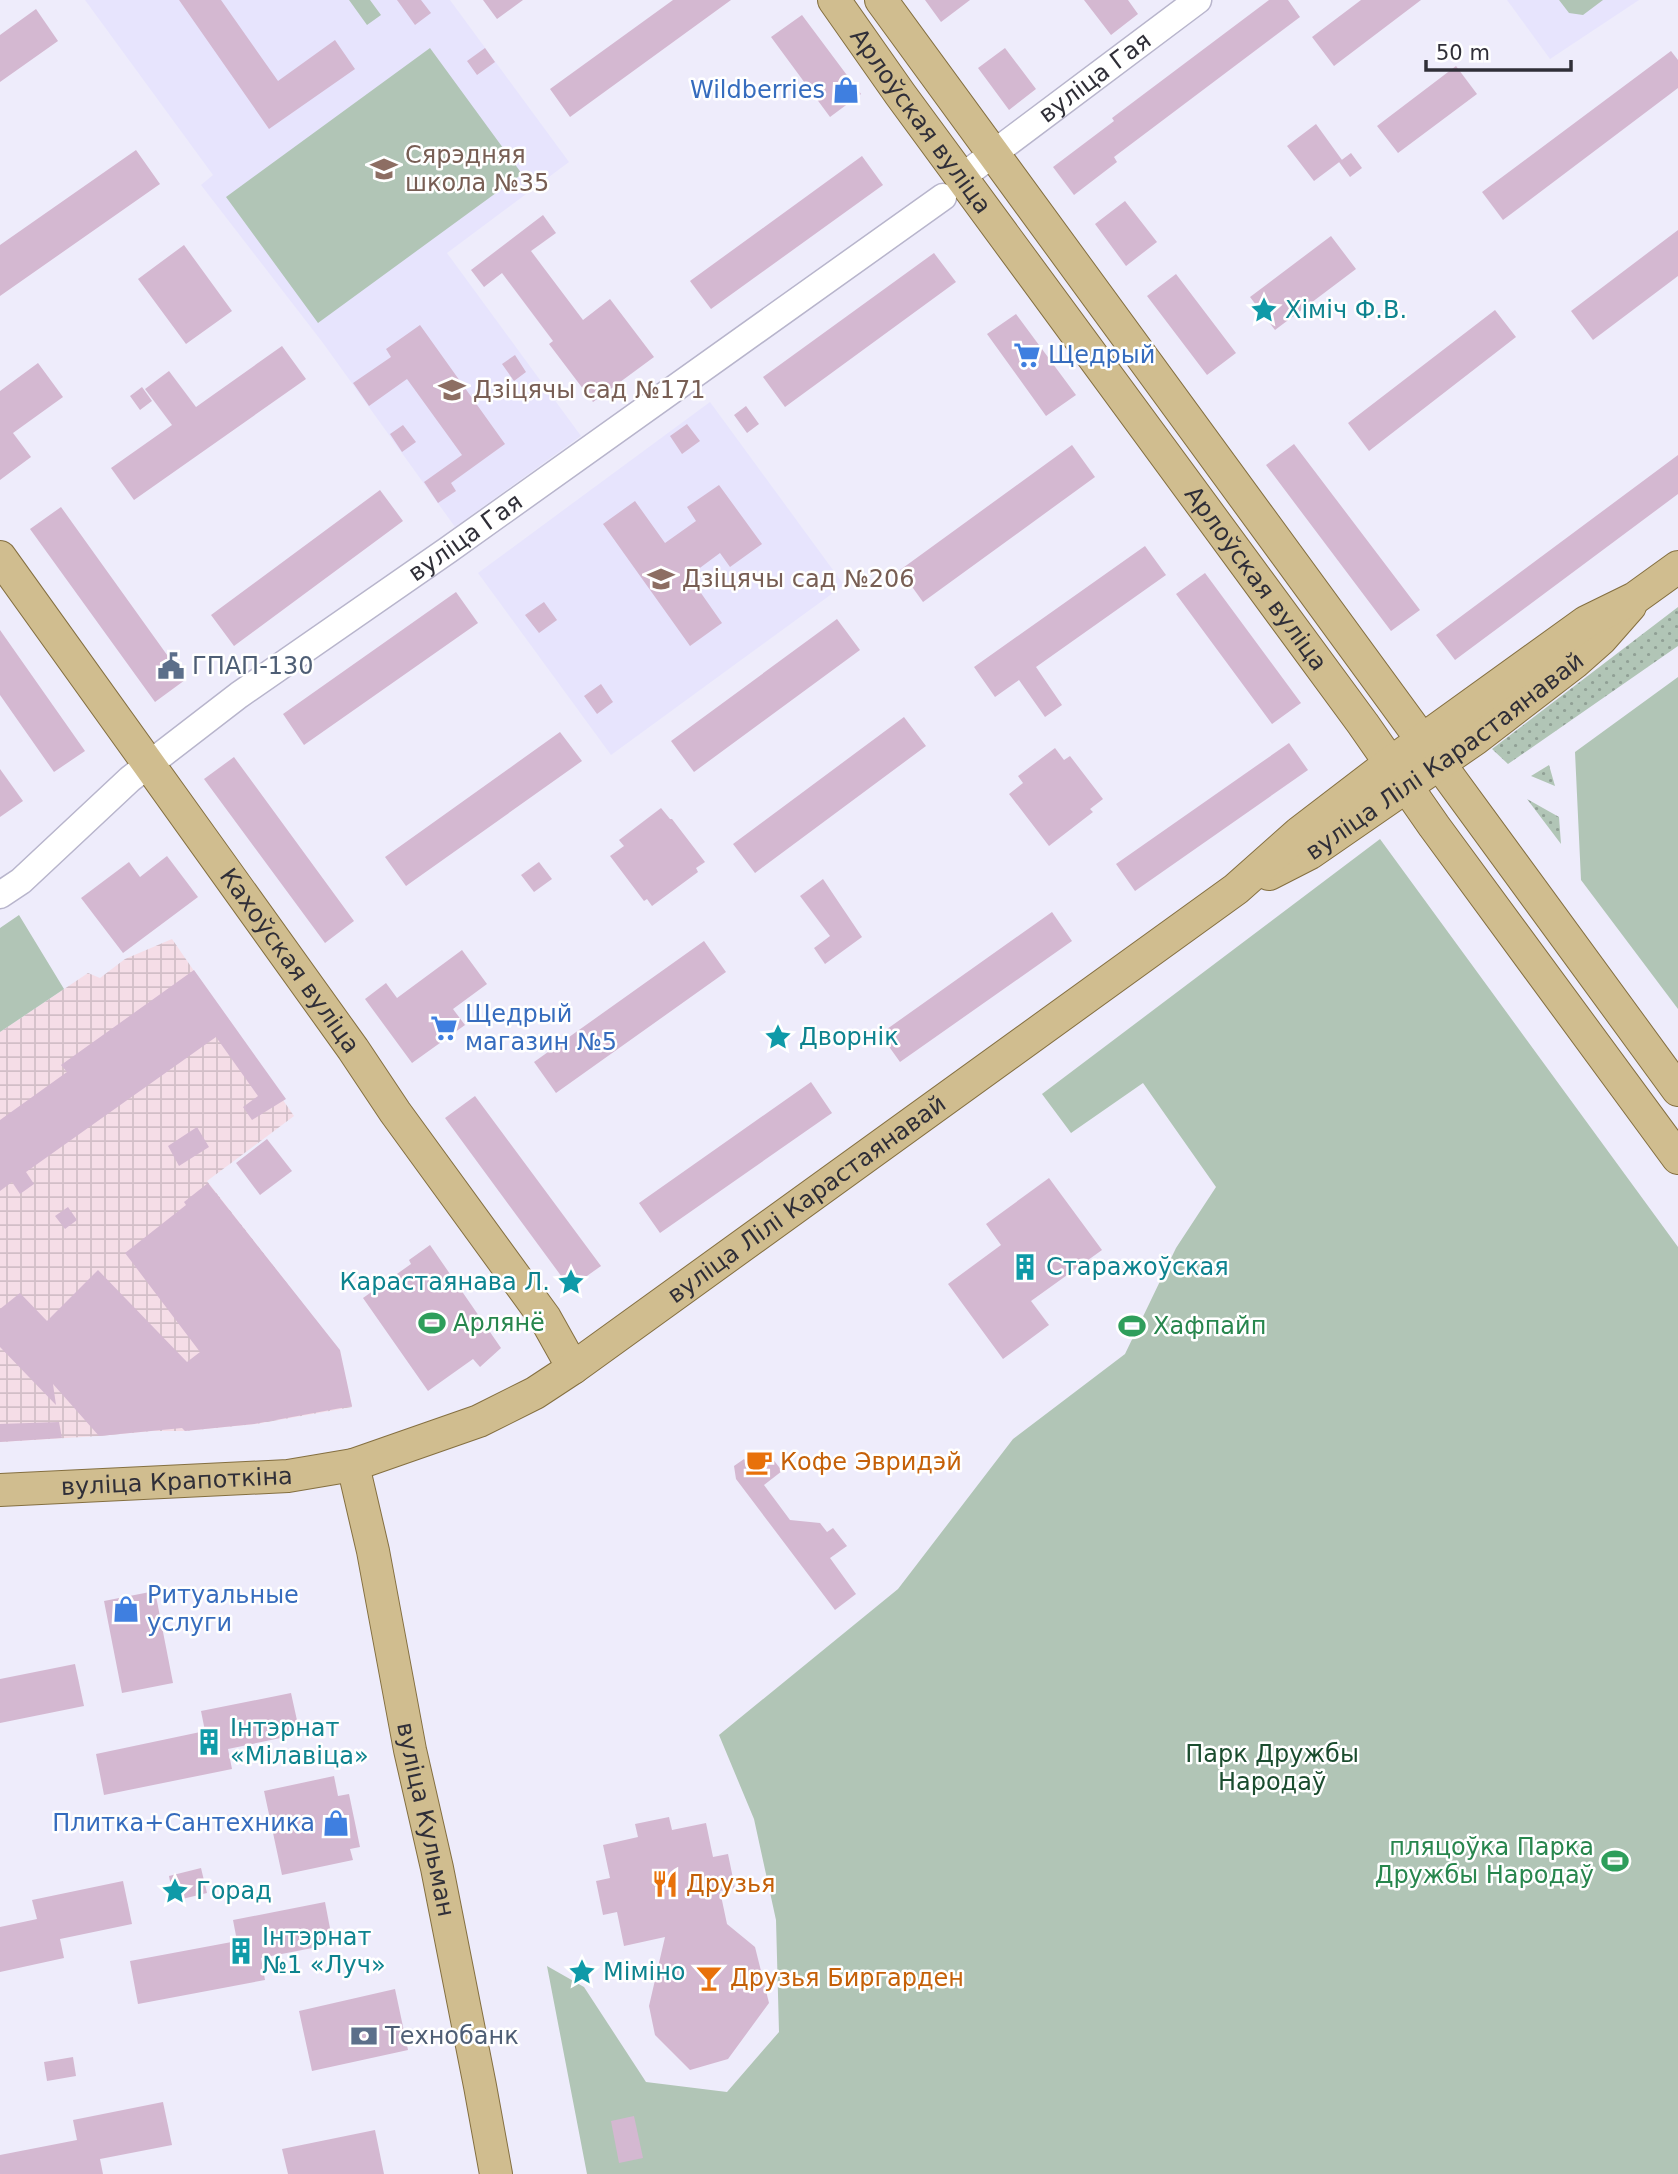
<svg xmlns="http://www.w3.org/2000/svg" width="1678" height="2174" viewBox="0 0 1678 2174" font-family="'DejaVu Sans',sans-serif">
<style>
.built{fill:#e7e4fd}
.industrial{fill:url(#industrial-grid)}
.grass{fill:url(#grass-dots)}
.park{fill:#b1c5b6}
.building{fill:#d4b8d1}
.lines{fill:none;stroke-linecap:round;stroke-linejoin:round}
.minor-casing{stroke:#b8b5cc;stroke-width:29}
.major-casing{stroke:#846f40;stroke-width:34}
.minor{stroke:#fff;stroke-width:26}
.major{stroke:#d0bd8f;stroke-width:32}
.labels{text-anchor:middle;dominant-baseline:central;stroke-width:5;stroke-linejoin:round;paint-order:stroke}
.street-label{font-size:24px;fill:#302f38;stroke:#fff}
.shop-label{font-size:24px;fill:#366cbe;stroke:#fff;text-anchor:start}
.education-label{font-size:24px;fill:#785e54;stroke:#fff;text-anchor:start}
.culture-label{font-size:24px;fill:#0d838f;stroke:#fff;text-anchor:start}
.service-label{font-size:24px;fill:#4e5e75;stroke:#fff;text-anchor:start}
.leisure-label{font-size:24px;fill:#27864d;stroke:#fff;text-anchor:start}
.food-label{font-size:24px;fill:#c56008;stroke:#fff;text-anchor:start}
.park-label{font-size:24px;fill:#1a4c2e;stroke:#fff}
</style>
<defs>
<pattern id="industrial-grid" width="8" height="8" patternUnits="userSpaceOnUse" patternTransform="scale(1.75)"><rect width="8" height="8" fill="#f5dde7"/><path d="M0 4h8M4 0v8" fill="none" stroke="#d2bec7"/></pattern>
<pattern id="grass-dots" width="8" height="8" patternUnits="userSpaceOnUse" patternTransform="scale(1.75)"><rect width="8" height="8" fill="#b1c5b6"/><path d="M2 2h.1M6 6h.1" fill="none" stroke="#90a095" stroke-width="1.8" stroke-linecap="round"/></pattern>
</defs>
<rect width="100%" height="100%" fill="#eeecfb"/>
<path class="built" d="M85 0H450L569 162 447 253 581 436 455 527 323 343 201 185 213 175Z
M1507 0H1639L1550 59Z
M710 402 844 585 611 755 478 573Z"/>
<path class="industrial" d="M172 939 294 1116 207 1181 339 1350 352 1407 256 1424 185 1431H152L99 1436 0 1442V1032L88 973 100 978 125 959Z"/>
<path class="grass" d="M1678 607V646L1508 764 1492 749Z
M1549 765 1555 786 1531 776Z
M1527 799 1559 817 1561 844Z"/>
<path class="park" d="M349 0H370L381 15 367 25Z
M1559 0H1603L1583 15 1569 13Z
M430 48 522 174 318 323 226 197Z
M1678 677V1009L1581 880 1575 752Z
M1380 839 1678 1247V2174H587L547 1966 584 1987 646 2082 727 2092 779 2032 776 1920 754 1819 719 1735 898 1589 1013 1439 1125 1354 1176 1248 1216 1187 1143 1083 1071 1133 1042 1094Z
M19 915 64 989 0 1032V928Z"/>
<path class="building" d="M179 0H221L278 81 335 40 355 69 269 129Z
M397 0H421L431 13 415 25Z
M483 0H523L497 19Z
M673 0H731L570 117 550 89Z
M925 0H970L941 22Z
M1084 0H1128L1138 14 1111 35Z
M1269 0H1288L1300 17 1114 157 1117 162 1074 195 1053 167 1114 121 1112 118Z
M1361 0H1421L1334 66 1312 37Z
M36 9 58 41 0 82V35Z
M802 15 861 94 830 117 771 37Z
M485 48 495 62 477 75 467 61Z
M1005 48 1036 89 1009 110 978 68Z
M1671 51 1678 60V88L1503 220 1482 192Z
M1456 66 1477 94 1398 153 1377 126Z
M1316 124 1342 160 1314 181 1287 146Z
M136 150 160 184 0 296V245Z
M1351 153 1362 168 1350 177 1339 162Z
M862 156 883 185 711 309 690 281Z
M1125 201 1157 242 1126 266 1095 224Z
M543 215 556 233 531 251 583 320 610 299 654 357 593 402 549 344 553 341 502 273 484 287 471 270Z
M1678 230V276L1593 340 1571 311Z
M1331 236 1356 269 1275 330 1250 297Z
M184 245 232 311 186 344 138 279Z
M934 253 956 282 785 407 763 377Z
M1176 274 1236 353 1207 375 1147 296Z
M1495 310 1516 337 1369 451 1348 423Z
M1016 314 1076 395 1046 416 987 334Z
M420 325 505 444 451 483 456 491 438 503 424 482 462 455 407 379 369 406 353 383 391 357 386 349Z
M282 346 306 379 134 500 111 468 172 425 145 389 169 371 196 407Z
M515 355 526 372 514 381 502 364Z
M38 363 63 397 13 433 31 457 0 480V391Z
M142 387 152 401 140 410 130 396Z
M746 406 759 424 747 433 734 415Z
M687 424 700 441 682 454 670 436Z
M403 425 416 442 402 452 390 434Z
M1294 444 1420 610 1391 631 1266 465Z
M1072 445 1095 477 923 602 900 570Z
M1678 455V494L1455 660 1436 635Z
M719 485 762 544 730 567 720 553 689 576 722 623 690 646 603 524 635 501 665 543 696 521 687 507Z
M380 490 403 521 234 646 211 615Z
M61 507 185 680 155 702 30 529Z
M1145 546 1166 575 1036 667 1062 705 1045 717 1019 680 995 697 974 667Z
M1205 573 1301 703 1272 724 1176 594Z
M456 592 478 623 304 745 283 714Z
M544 602 557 620 539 633 525 615Z
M837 619 860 650 694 772 671 741Z
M0 630 85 751 54 772 0 695Z
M601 684 613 702 597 714 584 696Z
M904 717 926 746 755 873 733 844Z
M560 732 582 761 406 886 385 857Z
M1289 743 1308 770 1135 891 1116 864Z
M1055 748 1064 760 1070 756 1103 799 1090 809 1093 812 1049 846 1009 794 1023 783 1018 776Z
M234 757 354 921 325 943 204 779Z
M0 769 23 801 0 817Z
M661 808 670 819H672L705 862 696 868 698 872 652 906 647 899 644 901 610 856 624 846 619 840Z
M167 856 198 897 123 953 81 898 129 862 140 877Z
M539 862 552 879 534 892 521 875Z
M823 879 862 937 825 964 814 948 830 936 800 896Z
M1052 912 1072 941 900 1062 880 1034Z
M704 941 726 972 556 1093 534 1062Z
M462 950 487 984 453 1009 465 1025 412 1063 365 999 386 983 397 998Z
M194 970 286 1099 252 1120 243 1107 258 1096 216 1037 26 1172 34 1184 20 1194 12 1182 0 1191V1120L67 1072 61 1065Z
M811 1082 832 1113 660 1233 639 1203Z
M475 1096 601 1266 570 1288 445 1118Z
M197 1127 209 1147 179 1166 168 1146Z
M267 1139 292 1171 260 1195 236 1163Z
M1049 1178 1102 1250 1031 1301 1049 1325 1003 1359 948 1284 1001 1245 986 1224Z
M208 1183 340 1350 352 1406 254 1424 185 1431 182 1428 99 1436 53 1384 56 1405 0 1347V1309L20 1293 47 1321 98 1270 187 1362 200 1352 125 1253 186 1205 184 1202Z
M68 1207 77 1220 65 1229 55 1216Z
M430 1245 501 1348 480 1367 473 1359 428 1391 363 1298 411 1264 409 1260Z
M59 1422 62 1438 0 1442V1424Z
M766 1450 782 1471 764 1485 790 1520 820 1523 827 1532 833 1528 847 1546 830 1558 856 1594 835 1610 736 1479 734 1466 744 1459 748 1464Z
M155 1591 173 1683 122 1693 104 1601Z
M75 1664 84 1706 0 1723V1679Z
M291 1693 300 1734 228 1749 232 1769 104 1795 96 1754 205 1731 201 1711Z
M334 1776 338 1796 349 1794 360 1847 350 1849 353 1860 282 1875 264 1791Z
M669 1817 672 1830 706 1823 713 1857 728 1854 735 1888 720 1891 727 1924 755 1947 769 2003 728 2059 690 2070 655 2035 649 2006 665 1937 624 1946 617 1912 603 1915 596 1881 610 1878 603 1845 638 1837 635 1824Z
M201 1868 207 1893 174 1901 169 1876Z
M123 1881 132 1924 60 1939 64 1958 0 1972V1927L37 1919 32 1900Z
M325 1902 333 1944 261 1958 265 1980 138 2004 130 1961 237 1941 233 1920Z
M395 1989 408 2050 312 2071 299 2011Z
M73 2057 76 2076 47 2081 44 2062Z
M163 2102 172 2145 100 2159 103 2174H0V2155L77 2140 73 2120Z
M634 2116 643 2158 619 2163 611 2121Z
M375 2130 384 2174H288L282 2149Z"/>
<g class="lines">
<defs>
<g id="minor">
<path id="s1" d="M962 177 1198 0"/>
<path id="s2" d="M0 895 21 881 130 779 239 695 448 550 943 197"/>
</g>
<g id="major">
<path id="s3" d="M834 0 900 94 1363 724 1434 826 1678 1158"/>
<path d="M881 0 1678 1090"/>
<path id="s4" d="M0 557 353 1049 395 1112 545 1318 573 1368"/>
<path id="s5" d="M1269 874 1310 853 1475 739 1575 662 1601 639 1630 606"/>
<path id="s6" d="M353 1465 373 1551 410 1750 437 1868 480 2086 496 2174"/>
<path id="s7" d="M0 1490 288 1476 353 1465 479 1421 535 1393 573 1368 1236 889 1299 833 1389 764 1586 622 1635 598 1678 567"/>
</g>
</defs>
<use href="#minor" class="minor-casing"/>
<use href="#major" class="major-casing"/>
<use href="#minor" class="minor"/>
<use href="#major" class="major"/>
</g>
<defs>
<symbol id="shop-bare" viewBox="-9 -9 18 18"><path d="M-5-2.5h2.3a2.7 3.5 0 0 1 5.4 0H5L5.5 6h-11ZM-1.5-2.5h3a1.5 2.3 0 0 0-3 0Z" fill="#3f7fe0" stroke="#fff" stroke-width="2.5" paint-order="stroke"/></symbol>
<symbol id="school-bare" viewBox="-9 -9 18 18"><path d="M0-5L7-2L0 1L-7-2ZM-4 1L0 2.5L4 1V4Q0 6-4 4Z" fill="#8d6e63" stroke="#fff" stroke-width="2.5" paint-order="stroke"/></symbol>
<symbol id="sight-bare" viewBox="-9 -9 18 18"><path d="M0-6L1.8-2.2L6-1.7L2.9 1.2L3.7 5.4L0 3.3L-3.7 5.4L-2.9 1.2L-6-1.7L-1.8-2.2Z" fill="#0f9aa8" stroke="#fff" stroke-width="2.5" paint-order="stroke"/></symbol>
<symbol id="supermarket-bare" viewBox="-9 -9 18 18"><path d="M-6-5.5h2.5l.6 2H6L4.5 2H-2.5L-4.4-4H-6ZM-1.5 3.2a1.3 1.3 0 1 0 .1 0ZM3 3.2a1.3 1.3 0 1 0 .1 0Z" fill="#3f7fe0" stroke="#fff" stroke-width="2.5" paint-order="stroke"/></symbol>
<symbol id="civic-bare" viewBox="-9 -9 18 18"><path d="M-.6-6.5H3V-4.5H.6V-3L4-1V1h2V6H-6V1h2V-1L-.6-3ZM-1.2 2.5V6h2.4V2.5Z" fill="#5c6f8a" stroke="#fff" stroke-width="2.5" paint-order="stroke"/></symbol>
<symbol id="building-bare" viewBox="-9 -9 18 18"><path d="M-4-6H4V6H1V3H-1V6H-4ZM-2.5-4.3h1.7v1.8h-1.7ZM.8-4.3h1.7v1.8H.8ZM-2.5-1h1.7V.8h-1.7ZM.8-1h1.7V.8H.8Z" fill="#0f9aa8" stroke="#fff" stroke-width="2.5" paint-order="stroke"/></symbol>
<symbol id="stadium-bare" viewBox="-9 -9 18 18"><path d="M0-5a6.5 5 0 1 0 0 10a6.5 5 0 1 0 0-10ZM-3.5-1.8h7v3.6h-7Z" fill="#2e9e5b" stroke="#fff" stroke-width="2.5" paint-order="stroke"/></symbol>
<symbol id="cafe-bare" viewBox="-9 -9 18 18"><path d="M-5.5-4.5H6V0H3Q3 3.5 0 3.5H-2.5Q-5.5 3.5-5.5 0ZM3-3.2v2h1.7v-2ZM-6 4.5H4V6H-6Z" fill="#e8710a" stroke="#fff" stroke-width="2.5" paint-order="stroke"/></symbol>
<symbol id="restaurant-bare" viewBox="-9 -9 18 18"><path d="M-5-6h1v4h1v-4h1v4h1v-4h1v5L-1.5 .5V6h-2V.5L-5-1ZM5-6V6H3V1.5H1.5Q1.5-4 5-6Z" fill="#e8710a" stroke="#fff" stroke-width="2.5" paint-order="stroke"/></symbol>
<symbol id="bar-bare" viewBox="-9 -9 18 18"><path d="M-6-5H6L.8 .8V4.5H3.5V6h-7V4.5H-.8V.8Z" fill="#e8710a" stroke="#fff" stroke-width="2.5" paint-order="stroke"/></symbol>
<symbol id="bank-bare" viewBox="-9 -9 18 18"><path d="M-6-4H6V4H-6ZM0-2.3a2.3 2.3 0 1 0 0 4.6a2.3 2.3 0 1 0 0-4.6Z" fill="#5c6f8a" stroke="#fff" stroke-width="2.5" paint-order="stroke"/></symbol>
</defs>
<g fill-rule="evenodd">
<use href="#shop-bare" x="827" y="71" width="38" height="38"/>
<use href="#school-bare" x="365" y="150" width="38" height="38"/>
<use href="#sight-bare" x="1245" y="291" width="38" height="38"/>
<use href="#supermarket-bare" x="1008" y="336" width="38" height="38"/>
<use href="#school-bare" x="433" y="371" width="38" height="38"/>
<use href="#school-bare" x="642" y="560" width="38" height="38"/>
<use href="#civic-bare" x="152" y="647" width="38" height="38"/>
<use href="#supermarket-bare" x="425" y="1009" width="38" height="38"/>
<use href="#sight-bare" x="759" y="1018" width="38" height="38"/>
<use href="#building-bare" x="1006" y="1248" width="38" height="38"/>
<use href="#sight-bare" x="552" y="1263" width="38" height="38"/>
<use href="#stadium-bare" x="413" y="1304" width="38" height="38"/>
<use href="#stadium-bare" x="1113" y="1307" width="38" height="38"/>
<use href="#cafe-bare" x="740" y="1443" width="38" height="38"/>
<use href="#shop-bare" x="107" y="1590" width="38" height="38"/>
<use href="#building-bare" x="190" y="1723" width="38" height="38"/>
<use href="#shop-bare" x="317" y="1804" width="38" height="38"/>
<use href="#stadium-bare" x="1596" y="1842" width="38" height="38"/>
<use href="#restaurant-bare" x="646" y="1865" width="38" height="38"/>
<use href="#sight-bare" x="156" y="1872" width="38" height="38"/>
<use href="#building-bare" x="222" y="1932" width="38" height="38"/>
<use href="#sight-bare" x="563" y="1953" width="38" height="38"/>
<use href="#bar-bare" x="690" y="1959" width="38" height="38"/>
<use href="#bank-bare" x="345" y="2017" width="38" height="38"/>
</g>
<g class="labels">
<g class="street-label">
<text stroke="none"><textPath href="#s1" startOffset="166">вуліца Гая</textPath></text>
<text stroke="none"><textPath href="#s3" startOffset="149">Арлоўская вуліца</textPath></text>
<text stroke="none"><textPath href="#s2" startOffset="588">вуліца Гая</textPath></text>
<text stroke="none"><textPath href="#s3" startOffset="716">Арлоўская вуліца</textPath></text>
<text stroke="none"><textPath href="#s5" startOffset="212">вуліца Лілі Карастаянавай</textPath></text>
<text stroke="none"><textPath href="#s4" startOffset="497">Кахоўская вуліца</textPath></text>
<text stroke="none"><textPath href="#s7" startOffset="884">вуліца Лілі Карастаянавай</textPath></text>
<text stroke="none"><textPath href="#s7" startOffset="177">вуліца Крапоткіна</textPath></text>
<text stroke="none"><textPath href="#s6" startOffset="362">вуліца Кульман</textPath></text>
</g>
<g class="shop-label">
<text x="825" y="90" text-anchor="end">Wildberries</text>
<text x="1048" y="355">Щедрый</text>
<text x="465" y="1014">Щедрый<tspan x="465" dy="28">магазин №5</tspan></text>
<text x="147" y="1595">Ритуальные<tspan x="147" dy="28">услуги</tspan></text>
<text x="315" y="1823" text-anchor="end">Плитка+Сантехника</text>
</g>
<g class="education-label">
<text x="405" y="155">Сярэдняя<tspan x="405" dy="28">школа №35</tspan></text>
<text x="473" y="390">Дзіцячы сад №171</text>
<text x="682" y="579">Дзіцячы сад №206</text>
</g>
<g class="culture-label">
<text x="1285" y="310">Хіміч Ф.В.</text>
<text x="799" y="1037">Дворнік</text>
<text x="1046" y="1267">Старажоўская</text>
<text x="550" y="1282" text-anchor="end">Карастаянава Л.</text>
<text x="230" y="1728">Інтэрнат<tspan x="230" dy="28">«Мілавіца»</tspan></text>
<text x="196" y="1891">Горад</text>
<text x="262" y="1937">Інтэрнат<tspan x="262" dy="28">№1 «Луч»</tspan></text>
<text x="603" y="1972">Міміно</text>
</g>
<g class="service-label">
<text x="192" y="666">ГПАП-130</text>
<text x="385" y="2036">Технобанк</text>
</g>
<g class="leisure-label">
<text x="453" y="1323">Арлянё</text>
<text x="1153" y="1326">Хафпайп</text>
<text x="1594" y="1847" text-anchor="end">пляцоўка Парка<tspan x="1594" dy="28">Дружбы Народаў</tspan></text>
</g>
<g class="food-label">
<text x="780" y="1462">Кофе Эвридэй</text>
<text x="686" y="1884">Друзья</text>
<text x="730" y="1978">Друзья Биргарден</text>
</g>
<g class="park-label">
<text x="1272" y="1754">Парк Дружбы<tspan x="1272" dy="28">Народаў</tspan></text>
</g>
</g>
<path d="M1426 60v10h145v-10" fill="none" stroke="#302f38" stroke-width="3.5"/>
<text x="1436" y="60" font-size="21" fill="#302f38" stroke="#ffffff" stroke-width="5" paint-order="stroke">50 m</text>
</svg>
